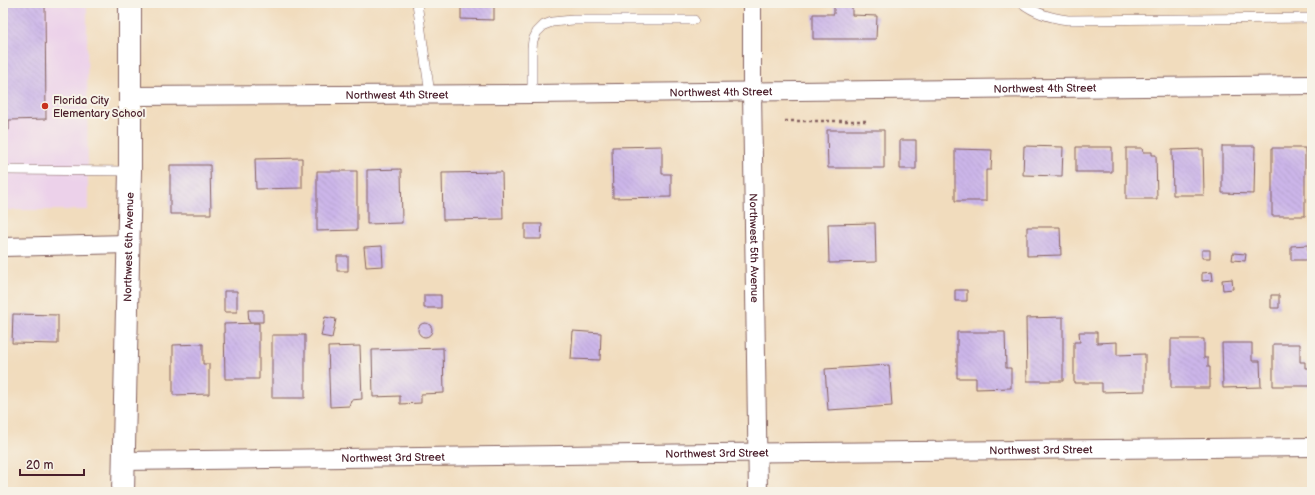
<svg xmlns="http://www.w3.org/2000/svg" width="1315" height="495" viewBox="0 0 1315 495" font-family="'Balsamiq Sans',sans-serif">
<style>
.built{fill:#ecd1ea}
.building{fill:url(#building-back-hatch)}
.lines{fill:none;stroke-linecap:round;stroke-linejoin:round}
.service-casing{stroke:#84615e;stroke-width:10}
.minor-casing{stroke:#84615e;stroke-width:20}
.tertiary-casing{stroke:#84615e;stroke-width:24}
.path{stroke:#84615e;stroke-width:2.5;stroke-dasharray:3 3;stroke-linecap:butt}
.service{stroke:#fff;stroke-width:9}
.minor{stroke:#fff;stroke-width:18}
.tertiary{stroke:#fff;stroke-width:22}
.poi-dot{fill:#c8321e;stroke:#f7f3e8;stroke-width:1.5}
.labels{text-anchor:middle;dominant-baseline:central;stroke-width:4;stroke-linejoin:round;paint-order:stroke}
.street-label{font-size:11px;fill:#4a1f2b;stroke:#f7f3e8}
.poi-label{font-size:11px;fill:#4a1f2b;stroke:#f7f3e8;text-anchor:start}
</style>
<defs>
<pattern id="building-back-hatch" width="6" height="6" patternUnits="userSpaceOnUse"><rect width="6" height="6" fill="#ccb6e9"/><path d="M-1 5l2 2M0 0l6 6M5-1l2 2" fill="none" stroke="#b19cc8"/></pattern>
</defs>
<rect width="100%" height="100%" fill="#f7f3e8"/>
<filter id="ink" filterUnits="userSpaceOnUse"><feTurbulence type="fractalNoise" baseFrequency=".025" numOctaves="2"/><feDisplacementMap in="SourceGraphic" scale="8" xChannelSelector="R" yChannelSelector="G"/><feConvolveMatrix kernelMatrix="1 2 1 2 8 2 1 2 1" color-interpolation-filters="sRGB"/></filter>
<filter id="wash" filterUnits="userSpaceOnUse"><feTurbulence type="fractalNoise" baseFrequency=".012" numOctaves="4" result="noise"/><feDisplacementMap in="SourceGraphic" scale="16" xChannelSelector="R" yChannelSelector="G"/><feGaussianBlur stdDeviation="0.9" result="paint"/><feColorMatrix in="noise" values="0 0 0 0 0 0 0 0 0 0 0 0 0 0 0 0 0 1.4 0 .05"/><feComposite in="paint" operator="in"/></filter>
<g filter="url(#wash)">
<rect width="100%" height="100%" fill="#f1dcbd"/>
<path class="built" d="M3 3H87L88 210H3Z"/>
<g id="blocks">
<path class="building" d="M3 3H45L46 119 9 120V130H3Z
M461 3H494V20L461 19Z
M834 3H852V15L877 16 876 39H813V14H834Z
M827 130H884V168H828Z
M900 140H916V169H900Z
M662 146V174H671V197L613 198 612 147Z
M1024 146 1063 147 1062 176 1023 175Z
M1222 146H1255L1254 194 1222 193Z
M1076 147H1112V172H1076Z
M1126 148H1142L1143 152H1152V155H1156L1157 199H1126Z
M1272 148H1305V216H1272Z
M955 149 992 150 991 170H986V201H955Z
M1203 149 1204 195H1173L1172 150Z
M302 158V188L256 189 255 159Z
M170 165H210L211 214H170Z
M401 169 402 223 367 224V170Z
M317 171H357V230L317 231Z
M502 172 503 219 443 220 442 173Z
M875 223 876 262 829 263 828 224Z
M525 224H542L541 239H525Z
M1027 227H1060L1061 255 1027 256Z
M1308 245V260H1291V246Z
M382 246 383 266 366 267 364 247Z
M1202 250H1210V258H1202Z
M1233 253 1246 254 1245 261 1232 260Z
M337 256H348V271H337Z
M1212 272 1213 280 1202 281V273Z
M1232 279 1233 289 1223 290 1222 280Z
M955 290H967V301H955Z
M224 291H237V312H224Z
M424 295H441V308H424Z
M1271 295H1279V308H1271Z
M248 310H263V322H249Z
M13 314 58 315V344L12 343Z
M325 317 336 319 332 338 321 336Z
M1063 317V381H1027L1026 318Z
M259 323V379H225L224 324Z
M418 330a7 7 0 1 1 14 0a7 7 0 1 1-14 0Z
M573 331 601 333 600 360 571 359Z
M957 332H1005L1006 368H1011V388L976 389V378H957Z
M1079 332H1097V343L1117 342V355L1145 354V391L1102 392V383H1074V342H1080Z
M272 335H305V398H272Z
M1171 339H1204V358H1208V367H1210V388H1171Z
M1222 343H1252V361H1260L1261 387 1223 388Z
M203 344V364H209V394L173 395V345Z
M1273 344H1300V362H1305V368H1311V386H1273Z
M360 346 362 399 351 400 349 406 330 407 328 347Z
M443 348 444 393 421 394V403L400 404V396L373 397 372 350Z
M889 365 892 406 828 410 825 369Z"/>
</g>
</g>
<g filter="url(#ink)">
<use href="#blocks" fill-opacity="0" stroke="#84615e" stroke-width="1"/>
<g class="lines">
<defs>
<path id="service" d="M417 3 430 94
M1022 3C1036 14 1051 18 1068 20L1312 18
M532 94V48L533 40 537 32 544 25 552 22 573 20H694
M3 170 130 171"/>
<g id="minor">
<path id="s1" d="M752 3V91L758 492"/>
<path id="s2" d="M130 96 532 94 1312 85"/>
<path d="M3 247 128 244"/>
<path id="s3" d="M123 461 716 453 1312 447"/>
</g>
<g id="tertiary">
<path id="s4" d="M123 492 130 171V3"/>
</g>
</defs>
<use href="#service" class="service-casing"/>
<use href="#minor" class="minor-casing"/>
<use href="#tertiary" class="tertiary-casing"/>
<path class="path" d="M785 121H866
M154 491H168"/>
<use href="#service" class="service"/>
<use href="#minor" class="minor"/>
<use href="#tertiary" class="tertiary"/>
</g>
</g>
<circle class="poi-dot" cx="45" cy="106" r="4"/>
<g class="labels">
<g class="street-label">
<text stroke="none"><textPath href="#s2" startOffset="915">Northwest 4th Street</textPath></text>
<text stroke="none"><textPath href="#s2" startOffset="591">Northwest 4th Street</textPath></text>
<text stroke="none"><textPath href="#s2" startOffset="267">Northwest 4th Street</textPath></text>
<text stroke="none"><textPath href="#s4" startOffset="245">Northwest 6th Avenue</textPath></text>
<text stroke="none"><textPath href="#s1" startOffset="245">Northwest 5th Avenue</textPath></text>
<text stroke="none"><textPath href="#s3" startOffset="918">Northwest 3rd Street</textPath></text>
<text stroke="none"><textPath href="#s3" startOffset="594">Northwest 3rd Street</textPath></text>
<text stroke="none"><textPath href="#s3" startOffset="270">Northwest 3rd Street</textPath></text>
</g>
<g class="poi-label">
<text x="53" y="100">Florida City<tspan x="53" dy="13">Elementary School</tspan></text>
</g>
</g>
<rect width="1315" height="495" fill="none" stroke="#f7f3e8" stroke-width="16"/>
<path d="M20 469v6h64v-6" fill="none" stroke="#4a1f2b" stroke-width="2"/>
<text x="26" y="469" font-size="12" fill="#4a1f2b" stroke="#f7f3e8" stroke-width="3" paint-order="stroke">20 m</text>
</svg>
